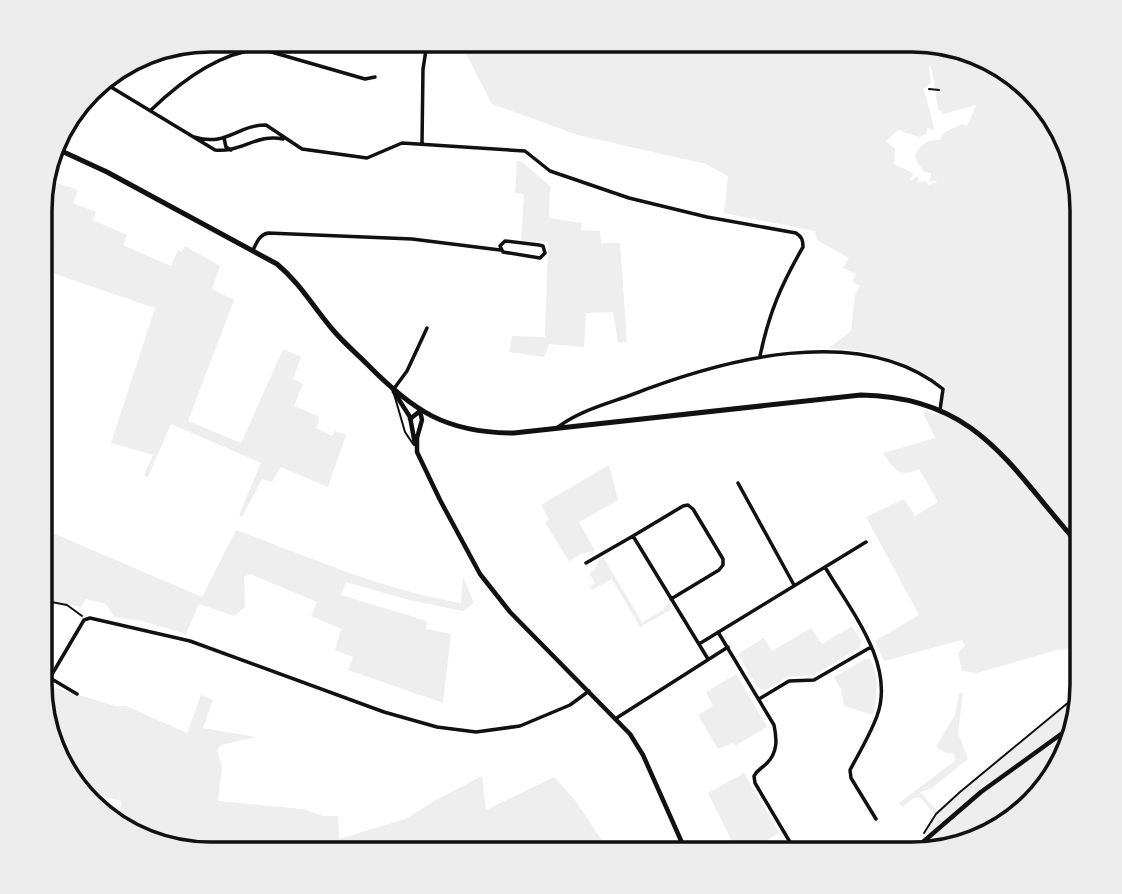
<svg xmlns="http://www.w3.org/2000/svg" width="1122" height="894" viewBox="0 0 1122 894" font-family="Rubik,sans-serif">
<style>
.green{fill:#eee;fill-rule:evenodd}
.lines{fill:none;stroke-linecap:round;stroke-linejoin:round}
.path{stroke:#111;stroke-width:2}
.service{stroke:#111;stroke-width:2}
.minor{stroke:#111;stroke-width:3.5}
.secondary{stroke:#111;stroke-width:4.5}
.primary{stroke:#111;stroke-width:5}
.rim{fill:none;stroke:#111;stroke-width:3.5}
</style>
<rect width="100%" height="100%" fill="#fff"/>
<path class="green" d="M922 41 976 53 1024 83 1064 135 1082 210 1081 648 1057 650 977 673 962 671 958 653 965 646 962 640 884 661 875 641 919 615 866 517 904 499 915 516 938 502 919 469C900 479 893 468 883 453L935 438 924 415 925 410 938 415 944 384C904 361 875 350 829 348L851 331 855 295 860 286 852 282 856 274 843 268 849 258 817 240 815 231 724 213 728 176 706 164 578 135 492 104 462 46ZM929 65 932 70 938 109 944 114 976 105 967 126 962 124 943 133 940 140C927 139 921 144 915 155L917 163 925 172 931 173 930 181H938L929 185 925 181 918 182V176L910 181 913 173 894 164 895 149 886 141 898 130 919 137 926 134 927 128 935 130C930 116 929 103 923 89L931 83Z
M517 161 522 162 550 186 549 218 582 223 581 230 600 231 601 243H620L627 342 618 343 613 312 586 313 584 347 549 344 544 357 509 352 512 336 545 337 548 242 521 241 524 194 515 193Z
M45 179 78 190 73 203 96 212 93 220 127 235 123 245 171 266 178 250 182 252 185 246 220 266 212 289 234 300 188 421 241 443 283 349 301 357 293 379 303 384 294 406 320 417 316 428 332 436 335 431 346 435 328 487 281 467 272 482 262 479 242 517 239 515 261 463 171 424 148 477 144 475 153 455 111 443 155 308 46 271 54 241 42 210V188Z
M609 465 618 500 579 522 595 551 581 554 569 561 545 523 549 519 541 505Z
M41 528 202 597 236 530C309 557 383 590 461 603L463 577 474 603 463 611 409 600 346 582 341 595 427 621 426 629 451 634 443 703 348 670 353 657 335 650 341 629 311 616 317 602 250 574 244 577 245 607 234 616 199 604 186 634 142 621 114 617 106 604 86 599 81 607 54 601 41 624V600L51 601 41 598Z
M603 557 642 622 664 610 663 608 669 604 672 609 640 627 612 579 592 590 590 587 595 583 589 573 594 571 599 559Z
M852 626 861 641 859 648 814 675 787 677 766 690 758 688 738 654 764 638 772 651 811 628 822 644Z
M865 659H870C880 677 877 696 873 715L844 706 841 690 834 677Z
M736 674 767 727 735 746 733 743 718 749 698 715 713 706 706 692Z
M53 687 115 706H126L187 733 201 695 213 700 203 728 256 737 221 745 217 749 222 768 218 801 303 809 323 816H338L339 839 405 819 436 800 482 776 486 810 554 777 575 800 611 854 200 853 145 841 119 824 121 801 82 791 58 759 42 702Z
M1081 692 1069 749 1039 796 977 841 912 854 920 845 935 815 920 797 914 798 902 807 899 803 956 760 953 753H946L936 747 955 715 959 693H963L958 733 968 759 932 788 920 792 938 812Z
M744 773 779 833 742 854H738L708 793Z"/>
<g class="lines">
<path class="path" d="M929 89 939 90
M41 600 67 605 82 616
M924 833 936 814 960 792 1081 692"/>
<path class="service" d="M394 394 405 432 413 444"/>
<path class="minor" d="M101 81 215 150C240 153 258 133 283 139
M151 110C180 82 219 52 261 49L365 79 375 77
M194 137C227 147 237 125 266 125L302 149 367 158 402 143 525 151 550 171 629 198 707 217 796 233C802 237 803 240 803 247 781 285 769 313 760 356
M224 138 226 147 231 150
M422 144 423 69 426 50 423 46
M505 241 539 245 543 246 545 253 540 258 503 252 500 246Z
M253 250C257 242 259 235 268 233L412 239 500 250
M393 390 407 371 427 328
M558 427C579 411 606 404 631 395 721 360 860 321 943 389L940 410
M738 483 794 585
M586 563 633 536
M825 567C850 610 896 664 877 716 870 735 859 753 850 770L851 778 876 819
M671 599 719 570 723 565V559L693 509 688 505 683 506 633 536 708 659
M718 632 774 725C777 739 778 753 766 764 761 769 757 770 754 776L755 783 797 854
M699 644 866 542
M50 678 77 694
M41 693 84 620 90 618 190 641 384 712 437 727 476 732 520 726 570 705 589 691
M759 699 789 681 814 680 871 647
M615 719 728 647"/>
<path class="secondary" d="M394 392 410 417 415 444
M410 419 420 411 422 420 417 438V452L440 500 480 574 510 612 630 734 643 755 687 854
M909 854 981 792 1075 724"/>
<path class="primary" d="M55 148 107 172 277 264C300 283 314 308 333 330 343 342 356 353 367 364 413 411 446 433 514 433L861 395C980 397 1011 470 1081 547"/>
</g>
<path d="M0 0H1122V894H0ZM210 52H912A158 158 0 0 1 1070 210V684A158 158 0 0 1 912 842H210A158 158 0 0 1 52 684V210A158 158 0 0 1 210 52Z" fill="#ececec" fill-rule="evenodd"/>
<path class="rim" d="M210 52H912A158 158 0 0 1 1070 210V684A158 158 0 0 1 912 842H210A158 158 0 0 1 52 684V210A158 158 0 0 1 210 52Z"/>
</svg>
